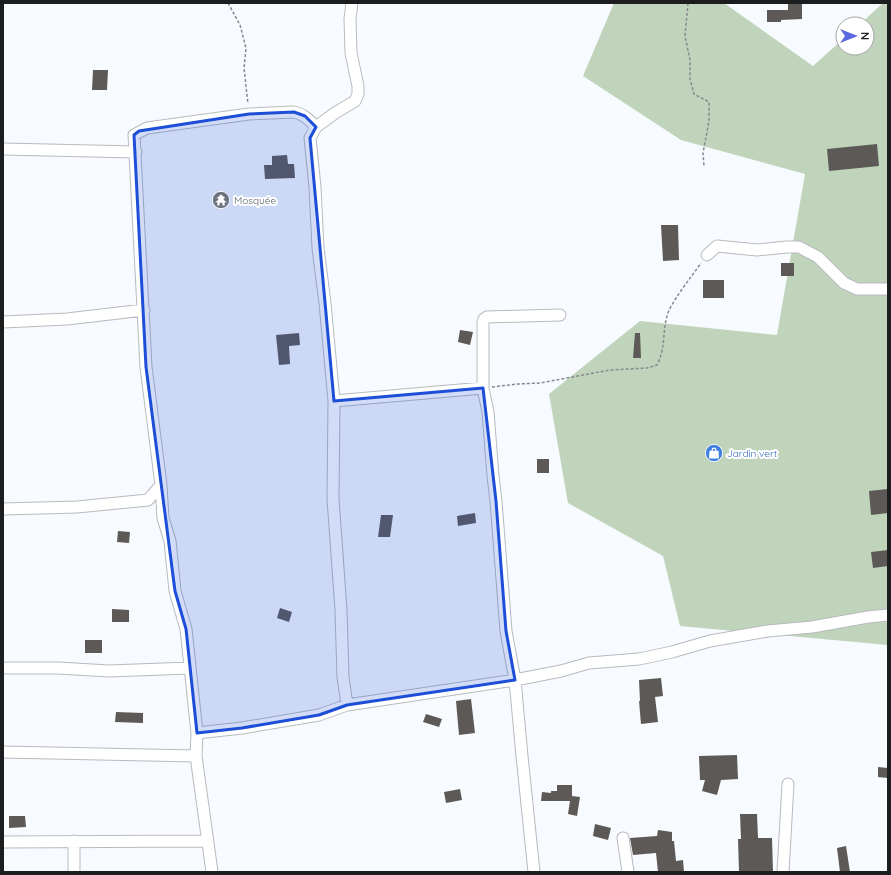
<svg xmlns="http://www.w3.org/2000/svg" width="891" height="875" viewBox="0 0 891 875" font-family="Quicksand,sans-serif">
<style>
.green{fill:#bfd4bb}
.building{fill:#5d5956}
.lines{fill:none;stroke-linecap:round;stroke-linejoin:round}
.minor-casing{stroke:#b7babe;stroke-width:13}
.path{stroke:#87898c;stroke-width:1.5;stroke-dasharray:3 2;stroke-linecap:butt}
.minor{stroke:#fff;stroke-width:11}
.marked{fill:#1d4ed8;fill-opacity:0.2;stroke:#1d4ed8;stroke-width:3;stroke-linejoin:round}
.labels{text-anchor:middle;dominant-baseline:central;stroke-width:4;stroke-linejoin:round;paint-order:stroke}
.worship-label{font-size:10px;fill:#5b616d;stroke:#fff;text-anchor:start}
.shop-label{font-size:10px;fill:#366cbe;stroke:#fff;text-anchor:start}
</style>
<rect width="100%" height="100%" fill="#f7fafe"/>
<path class="green" d="M614 3H724L813 66 843 39V48H867V24H860L883 3H888V645L680 626 663 556 568 503 549 394 640 321 777 335 805 174 681 140 583 76Z"/>
<path class="building" d="M788 3H802V19L781 20V22H767V10H788Z
M93 70H108L107 90H92Z
M877 144 879 166 829 171 827 149Z
M287 155 288 164H294L295 178 265 179 264 165H272V156Z
M661 225H678L679 260 663 261Z
M781 263H794V276H781Z
M703 280H724V298H703Z
M460 330 473 332 470 345 458 342Z
M299 333 300 345 289 346 290 364 279 365 276 335Z
M635 333H640L641 358H633Z
M537 459H549V473H537Z
M888 489V513L871 515 869 491Z
M475 513 476 523 458 526 457 516Z
M381 515H393L390 537H378Z
M118 531 130 532 129 543 117 542Z
M888 550V566L873 568 871 552Z
M280 608 292 612 289 622 277 618Z
M112 609 129 610V622H112Z
M85 640H102V653H85Z
M661 678 663 696 655 697 658 722 641 724 639 701H640L639 680Z
M471 699 475 733 459 735 456 701Z
M116 712 143 713V723L115 722Z
M426 714 442 719 439 727 423 722Z
M737 755 738 779 721 780 717 795 702 791 705 780H700L699 756Z
M878 767 888 768V778L878 777Z
M557 785H572V796L580 797 577 816 568 814 570 801H541L542 792 551 793V791H557Z
M460 789 462 800 446 803 444 792Z
M740 814H757L758 838H772L773 872H739L738 839H741Z
M9 816H25L26 827 9 828Z
M595 824 611 828 608 840 593 836Z
M658 830 672 832V841H674L676 861 683 860 684 872H658L656 853 633 855 630 838 657 836Z
M846 846 850 872H840L837 848Z"/>
<g class="lines">
<defs>
<path id="minor" d="M3 149 136 152
M707 255 717 246 757 250 787 247H799L818 257 844 283 857 289H888
M3 322 67 319 144 310
M334 401 483 388
M3 509 77 507 148 500 161 485
M3 668H58L109 671 190 668
M347 705 343 677 341 610 333 499 334 401 325 303 318 248 315 187 310 138 316 127 335 113 355 101 358 94V86L351 53 350 19 352 3
M197 733 242 728 319 715 347 705 515 680 561 671 589 663 639 659 672 652 710 641 768 631 812 627 868 617 888 615
M3 752 196 756
M623 838 628 872
M3 842 208 841
M74 872V841
M212 872 196 756 197 733 186 629 175 591 170 541 163 518 161 485 146 367 134 135 147 128 249 114 294 112C304 114 309 120 316 127
M534 872 522 756 515 680 506 631 496 501 493 476 488 412 483 388V322L484 319 487 317 560 315
M783 872 788 784"/>
</defs>
<use href="#minor" class="minor-casing"/>
<path class="path" d="M228 3 240 25 246 48 244 68 248 104
M688 3 685 36 690 60V79L694 94 709 102V121L703 153 704 166
M492 387 518 384 540 383 610 370 647 368 657 365C666 347 662 334 667 316 670 303 693 275 701 263"/>
<use href="#minor" class="minor"/>
</g>
<path class="marked" d="M294 112 305 116 316 127 310 138 334 401 483 388 496 501 506 631 515 680 347 705 319 715 242 728 197 733 186 629 175 591 146 367 134 135 139 131 249 114Z"/>
<defs>
<symbol id="temple-disc" viewBox="-11 -11 22 22"><circle r="9.5" fill="#6b7280" stroke="#fff"/><path d="M0-6L5-2H3V0L6.5 2.5H4V6H1.5V3h-3V6H-4V2.5H-6.5L-3 0V-2H-5Z" fill="#fff"/></symbol>
<symbol id="shop-disc" viewBox="-11 -11 22 22"><circle r="9.5" fill="#3f7fe0" stroke="#fff"/><path d="M-5-2.5h2.3a2.7 3.5 0 0 1 5.4 0H5L5.5 6h-11ZM-1.5-2.5h3a1.5 2.3 0 0 0-3 0Z" fill="#fff"/></symbol>
</defs>
<g fill-rule="evenodd">
<use href="#temple-disc" x="211" y="190" width="20" height="20"/>
<use href="#shop-disc" x="704" y="443" width="20" height="20"/>
</g>
<g class="labels">
<g class="worship-label">
<text x="234" y="200">Mosquée</text>
</g>
<g class="shop-label">
<text x="727" y="453">Jardin vert</text>
</g>
</g>
<rect width="891" height="875" fill="none" stroke="#1c1d1f" stroke-width="8"/>
<g transform="translate(855 36) rotate(90)"><circle r="19" fill="#ffffff" stroke="#a4a5a5"/>
<path d="M0-3L7 15L0 10L-7 15Z" fill="#5b69e0"/>
<text y="-6" font-size="11" font-weight="bold" text-anchor="middle" fill="#1c1d1f">N</text>
</g>
</svg>
